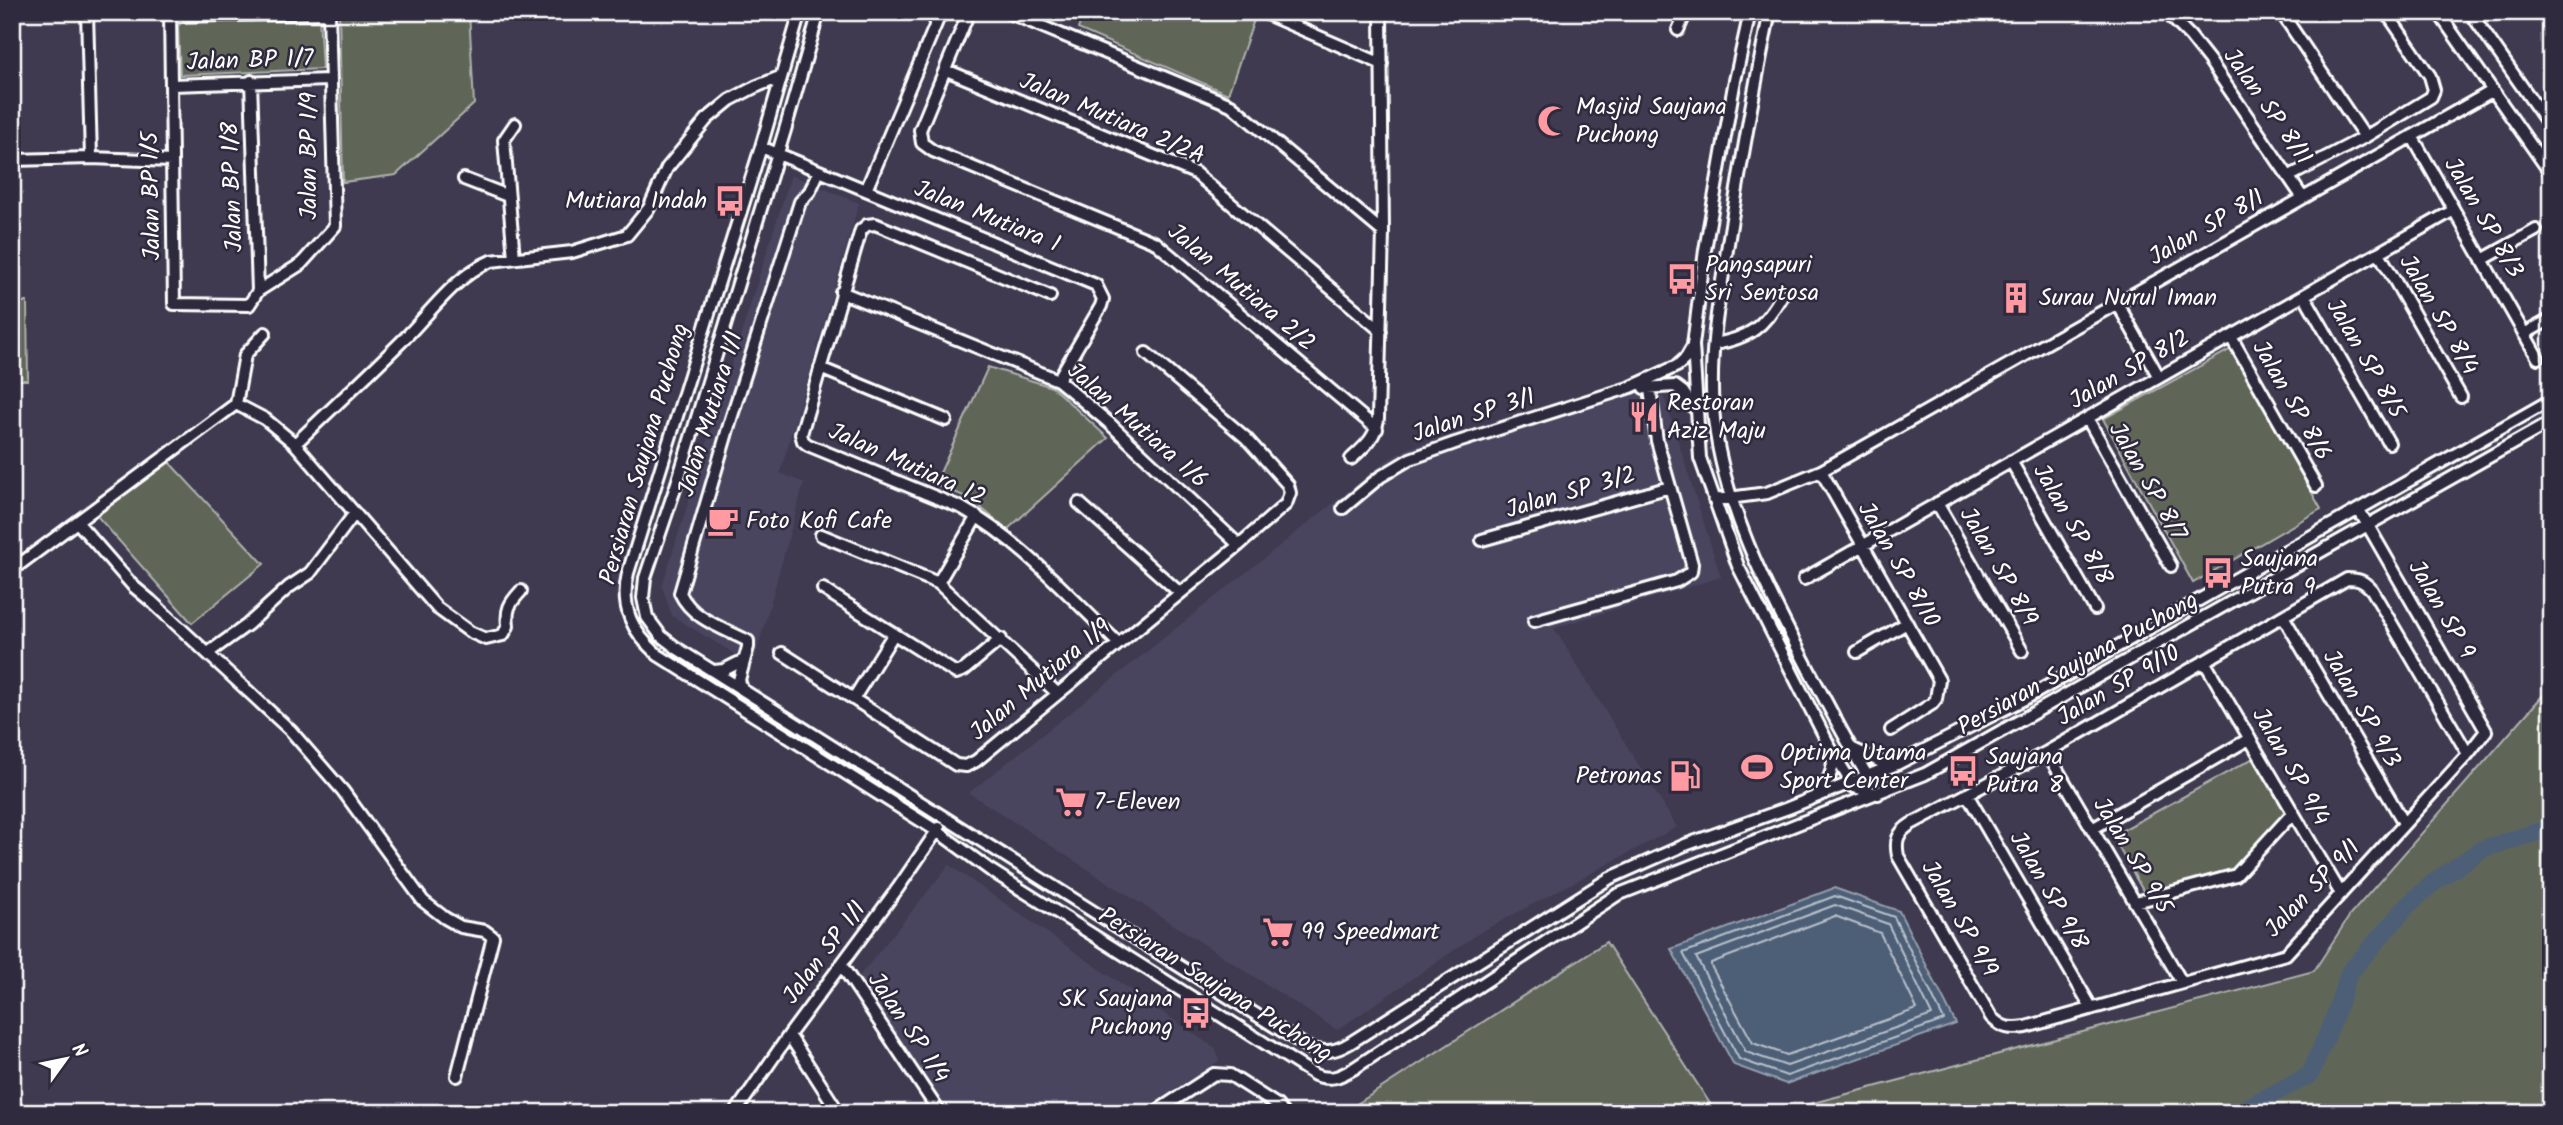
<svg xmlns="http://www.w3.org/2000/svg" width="2563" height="1125" viewBox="0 0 2563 1125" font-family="Kalam,sans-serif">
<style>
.built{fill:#4a455e}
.green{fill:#5e6659;stroke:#aeb2ac;stroke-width:2}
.water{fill:#4d5f77;stroke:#949fad;stroke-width:2}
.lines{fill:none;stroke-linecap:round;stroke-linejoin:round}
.shore{stroke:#b8bfc9;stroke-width:2}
.river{stroke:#4d5f77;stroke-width:18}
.minor-casing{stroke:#fff;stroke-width:16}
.minor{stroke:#2f2a3d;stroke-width:10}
.labels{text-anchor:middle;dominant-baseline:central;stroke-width:5;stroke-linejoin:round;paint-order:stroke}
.street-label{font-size:24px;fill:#fff;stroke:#2f2a3d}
.poi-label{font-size:24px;fill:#fff;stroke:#2f2a3d;text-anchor:start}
</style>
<rect width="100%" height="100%" fill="#3f3a50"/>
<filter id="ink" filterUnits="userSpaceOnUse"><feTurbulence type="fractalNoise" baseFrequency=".0143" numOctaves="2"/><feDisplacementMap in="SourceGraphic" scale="14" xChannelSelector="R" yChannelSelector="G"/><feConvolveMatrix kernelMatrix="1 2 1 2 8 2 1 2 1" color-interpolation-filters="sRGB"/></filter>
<g filter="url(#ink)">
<path class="built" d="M791 175 859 203 780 473 804 483 753 665 672 616 662 586Z
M1631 380 1664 397 1721 577 1554 628 1677 827 1481 932 1337 1030 969 793 1386 461 1409 448Z
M949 865 1216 1049 1219 1061 1137 1113H948L857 979Z"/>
<path class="green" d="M339 12H469L474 104 396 175 343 182Z
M1084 12H1244L1255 17 1228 94 1078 29Z
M319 16 322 69 180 75 178 26 187 18Z
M12 274 16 275 17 302H27L28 380H12Z
M2231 349 2321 509 2193 583 2103 419Z
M988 367 1052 387 1108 438 1007 530 971 499 935 484Z
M168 461 264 564 192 623 97 516Z
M2551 686V1113H1775L2314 971 2350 915Z
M2257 756 2289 813 2237 870 2146 896 2112 836Z
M1606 942 1716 1113H1343Z"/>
<path class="water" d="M1834 888 1899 911 1956 1024 1786 1084 1734 1065 1671 949Z"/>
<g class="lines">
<path class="shore" d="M1835 896 1894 917 1944 1020 1787 1076 1739 1059 1683 953Z
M1835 905 1888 924 1932 1015 1787 1066 1746 1052 1696 957Z
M1835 916 1880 933 1917 1009 1787 1055 1753 1043 1711 966V963Z"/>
<path class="river" d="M2236 1113 2310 1075 2334 1018 2349 973 2409 904 2433 883 2482 849 2541 831 2551 835"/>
<defs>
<path id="minor" d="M87 12 91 158
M170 12 174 304 249 305 258 291 301 264 335 226 329 12
M800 12 761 147 628 573C620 608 632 632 658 655L937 831 990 870 1315 1075C1331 1081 1339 1077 1353 1069L1617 895 1925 774 2551 422
M819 12 785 130 677 483 645 578 643 598 647 617 661 636 678 649 1309 1048C1326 1053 1335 1052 1350 1043L1610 878 1685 845 1788 808 1897 764 2030 696 2551 400
M969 12 920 130 922 143 933 151 1156 243 1377 429
M1007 12 1231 105 1383 232
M1262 12 1382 64
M1750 12 1734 85 1705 250 1693 345 1700 458 1738 566 1832 751 1854 787 1878 794
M1770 12C1754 85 1742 158 1730 231 1721 290 1708 349 1713 409 1721 501 1765 586 1807 666 1827 703 1846 741 1868 777
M2166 12 2190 36 2209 60 2303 198
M2281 12 2365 137
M2438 12 2551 174
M2470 12 2551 128
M170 16 329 13
M1678 30 1686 12
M946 70 1195 173 1381 331
M251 81 258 291
M172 85 329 80
M2412 136 2538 358
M761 147 1096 285 1103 299 1101 306 1058 380
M12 160 91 158 172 161
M2290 176 2365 137 2431 97 2434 90 2430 76 2386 12
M464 179 508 196
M866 190 941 12
M2379 253 2461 397
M514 258 504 140 515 124
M2482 260 2536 230
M841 292 1058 380 1108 422 1239 545
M2304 295 2389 443
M1050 296 875 224 867 225 861 230 801 434 803 441 808 445 962 508C1022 542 1069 596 1118 643
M2117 303 2159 377
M2524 334 2551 319
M2231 337 2316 486
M1714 344C1750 338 1764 327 1782 295
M820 368 946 420
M1644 388 1675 386 1683 392 1694 408
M236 404 245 355 265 333
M2087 418 2171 566
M295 444 437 608 470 632 486 639 503 635 508 626C506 609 509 604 521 591
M1351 459C1365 446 1376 438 1378 418L1383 232 1381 12
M2011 461 2095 609
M1821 471 1939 680 1936 699 1932 704 1891 730
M1714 500 1767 493 1821 471 2492 91
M1079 503 1180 593
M1937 503 2022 651
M1343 508 1380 477 1410 459 1455 443 1631 387 1677 366 1686 358 1693 346
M2359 510 2486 731 2468 754 2286 954 2026 1027C2010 1029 2003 1029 1991 1017L1898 856C1895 841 1897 833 1911 824L2047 752 2347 579C2359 579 2364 581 2372 590L2468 754
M78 523 133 586 151 601 291 731 343 791 423 901 445 918 461 927 485 931 493 937 457 1076
M821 535 938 583 1057 693
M1482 540 1670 487
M12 570 236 404 265 419 295 444C331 409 368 375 403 340 430 313 455 276 491 261L572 252 627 235 649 208 667 168 707 119 730 100 755 87 780 77
M1804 579 2454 210
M938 583 977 516
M823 589 956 673 964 670 1001 639
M2283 616 2404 823
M1534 621 1677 581 1691 572 1692 564 1657 441 1650 389
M1857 652 1907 623
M208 653 247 625 289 587 310 573 355 513
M782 653 956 765 966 766 976 761 1239 545 1286 504 1290 493 1288 485 1246 438 1146 353
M2204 661 2341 894
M714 671 724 670 744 660
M742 689 739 680 748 647V641C723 628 692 619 680 593L730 422 800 202 810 191 819 171
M854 698 893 635
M1853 749 1883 763 1893 764
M2047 752 2181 981
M1817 795C1829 781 1834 771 1833 753
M1968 796 2091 1007
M2092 829 2249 739
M2136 902 2236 875 2292 814
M842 966 940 1113
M789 1035 839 1113
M735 1113 789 1035 898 888 939 828
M1154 1113 1214 1074 1230 1075 1277 1105 1283 1113"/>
</defs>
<use href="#minor" class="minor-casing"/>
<use href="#minor" class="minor"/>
</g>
</g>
<defs>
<symbol id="mosque-bare" viewBox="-9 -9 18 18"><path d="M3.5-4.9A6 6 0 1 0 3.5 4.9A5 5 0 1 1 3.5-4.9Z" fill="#ff9aa2" stroke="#2f2a3d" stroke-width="2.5" paint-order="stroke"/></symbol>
<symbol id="bus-bare" viewBox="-9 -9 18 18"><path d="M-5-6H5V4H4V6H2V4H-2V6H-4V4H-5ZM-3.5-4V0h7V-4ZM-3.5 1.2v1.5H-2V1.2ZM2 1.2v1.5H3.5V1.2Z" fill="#ff9aa2" stroke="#2f2a3d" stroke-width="2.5" paint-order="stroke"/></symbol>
<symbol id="building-bare" viewBox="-9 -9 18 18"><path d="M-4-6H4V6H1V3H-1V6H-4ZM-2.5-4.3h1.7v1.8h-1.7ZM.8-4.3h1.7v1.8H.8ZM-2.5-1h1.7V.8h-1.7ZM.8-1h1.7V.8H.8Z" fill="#ff9aa2" stroke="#2f2a3d" stroke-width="2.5" paint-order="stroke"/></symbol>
<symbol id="restaurant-bare" viewBox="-9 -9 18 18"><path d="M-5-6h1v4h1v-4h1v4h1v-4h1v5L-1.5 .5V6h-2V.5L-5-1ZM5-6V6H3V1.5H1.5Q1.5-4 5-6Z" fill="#ff9aa2" stroke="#2f2a3d" stroke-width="2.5" paint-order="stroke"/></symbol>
<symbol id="cafe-bare" viewBox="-9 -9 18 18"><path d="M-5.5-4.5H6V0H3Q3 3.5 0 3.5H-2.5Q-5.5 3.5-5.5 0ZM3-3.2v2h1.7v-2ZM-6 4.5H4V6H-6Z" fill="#ff9aa2" stroke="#2f2a3d" stroke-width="2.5" paint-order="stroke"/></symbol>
<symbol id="stadium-bare" viewBox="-9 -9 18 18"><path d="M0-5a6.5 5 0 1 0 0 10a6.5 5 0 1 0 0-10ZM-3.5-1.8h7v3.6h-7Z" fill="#ff9aa2" stroke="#2f2a3d" stroke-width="2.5" paint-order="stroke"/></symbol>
<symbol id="fuel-bare" viewBox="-9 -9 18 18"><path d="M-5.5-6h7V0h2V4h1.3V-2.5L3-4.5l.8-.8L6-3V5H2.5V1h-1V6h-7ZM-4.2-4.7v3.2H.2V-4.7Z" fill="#ff9aa2" stroke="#2f2a3d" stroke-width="2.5" paint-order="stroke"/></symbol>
<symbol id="supermarket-bare" viewBox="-9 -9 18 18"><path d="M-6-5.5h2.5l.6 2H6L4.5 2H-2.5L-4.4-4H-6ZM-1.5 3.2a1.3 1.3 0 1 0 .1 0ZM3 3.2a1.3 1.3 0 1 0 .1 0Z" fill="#ff9aa2" stroke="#2f2a3d" stroke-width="2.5" paint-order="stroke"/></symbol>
</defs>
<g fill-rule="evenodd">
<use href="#mosque-bare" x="1531" y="99" width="44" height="44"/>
<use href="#bus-bare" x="708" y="179" width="44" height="44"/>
<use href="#bus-bare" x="1660" y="257" width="44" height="44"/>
<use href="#building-bare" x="1994" y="276" width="44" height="44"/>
<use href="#restaurant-bare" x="1622" y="395" width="44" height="44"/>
<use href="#cafe-bare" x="701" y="499" width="44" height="44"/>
<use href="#bus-bare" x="2196" y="551" width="44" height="44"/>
<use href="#stadium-bare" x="1735" y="745" width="44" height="44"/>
<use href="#bus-bare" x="1941" y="749" width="44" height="44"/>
<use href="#fuel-bare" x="1663" y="754" width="44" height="44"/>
<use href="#supermarket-bare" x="1049" y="780" width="44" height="44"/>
<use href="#supermarket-bare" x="1256" y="910" width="44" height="44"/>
<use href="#bus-bare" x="1174" y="991" width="44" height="44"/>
</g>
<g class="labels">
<g class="street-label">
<text transform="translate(250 61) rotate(-2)">Jalan BP 1/7</text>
<text transform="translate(2267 107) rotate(55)">Jalan SP 8/11</text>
<text transform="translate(1112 119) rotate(23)">Jalan Mutiara 2/2A</text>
<text transform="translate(309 156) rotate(-90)">Jalan BP 1/9</text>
<text transform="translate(233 187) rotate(-92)">Jalan BP 1/8</text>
<text transform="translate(152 196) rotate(-91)">Jalan BP 1/5</text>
<text transform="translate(987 217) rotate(22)">Jalan Mutiara 1</text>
<text transform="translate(2483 218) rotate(60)">Jalan SP 8/3</text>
<text transform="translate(2207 228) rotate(-30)">Jalan SP 8/1</text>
<text transform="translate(1241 288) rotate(40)">Jalan Mutiara 2/2</text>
<text transform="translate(2438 315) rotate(60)">Jalan SP 8/4</text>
<text transform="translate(2365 359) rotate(60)">Jalan SP 8/5</text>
<text transform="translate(2130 370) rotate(-30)">Jalan SP 8/2</text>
<text transform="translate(2291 401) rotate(60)">Jalan SP 8/6</text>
<text transform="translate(711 414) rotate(-73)">Jalan Mutiara 1/1</text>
<text transform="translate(1474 416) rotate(-18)">Jalan SP 3/1</text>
<text transform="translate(1137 426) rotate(41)">Jalan Mutiara 1/6</text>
<text transform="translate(645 454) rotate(-74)">Persiaran Saujana Puchong</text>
<text transform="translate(907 465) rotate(24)">Jalan Mutiara 12</text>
<text transform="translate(2147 482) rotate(60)">Jalan SP 8/7</text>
<text transform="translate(1571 493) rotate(-16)">Jalan SP 3/2</text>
<text transform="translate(2072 525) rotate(60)">Jalan SP 8/8</text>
<text transform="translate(1898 565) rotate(60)">Jalan SP 8/10</text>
<text transform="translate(1998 567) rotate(60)">Jalan SP 8/9</text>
<text transform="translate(2441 610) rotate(60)">Jalan SP 9</text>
<text transform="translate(2078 664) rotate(-29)">Persiaran Saujana Puchong</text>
<text transform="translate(1041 680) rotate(-40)">Jalan Mutiara 1/9</text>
<text transform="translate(2119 686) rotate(-30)">Jalan SP 9/10</text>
<text transform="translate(2361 709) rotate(60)">Jalan SP 9/3</text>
<text transform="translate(2290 767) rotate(60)">Jalan SP 9/4</text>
<text transform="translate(2132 856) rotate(59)">Jalan SP 9/5</text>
<text transform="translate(2313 889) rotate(-46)">Jalan SP 9/1</text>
<text transform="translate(2048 891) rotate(60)">Jalan SP 9/8</text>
<text transform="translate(1959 919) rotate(60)">Jalan SP 9/9</text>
<text transform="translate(825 953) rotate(-53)">Jalan SP 1/1</text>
<text transform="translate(1215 985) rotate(32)">Persiaran Saujana Puchong</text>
<text transform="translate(908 1028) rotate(56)">Jalan SP 1/4</text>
</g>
<g class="poi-label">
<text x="1576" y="107">Masjid Saujana<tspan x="1576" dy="28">Puchong</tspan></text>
<text x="707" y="201" text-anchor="end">Mutiara Indah</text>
<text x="1705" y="265">Pangsapuri<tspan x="1705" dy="28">Sri Sentosa</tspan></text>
<text x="2039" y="298">Surau Nurul Iman</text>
<text x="1667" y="403">Restoran<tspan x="1667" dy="28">Aziz Maju</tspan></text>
<text x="746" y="521">Foto Kofi Cafe</text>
<text x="2241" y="559">Saujana<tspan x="2241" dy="28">Putra 9</tspan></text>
<text x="1780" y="753">Optima Utama<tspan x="1780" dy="28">Sport Center</tspan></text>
<text x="1986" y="757">Saujana<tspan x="1986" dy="28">Putra 8</tspan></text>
<text x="1662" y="776" text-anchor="end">Petronas</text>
<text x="1094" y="802">7-Eleven</text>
<text x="1301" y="932">99 Speedmart</text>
<text x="1173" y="999" text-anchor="end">SK Saujana<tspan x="1173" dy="28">Puchong</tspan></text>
</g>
</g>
<rect width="2563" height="1125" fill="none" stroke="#2f2a3d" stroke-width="42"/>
<rect x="21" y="21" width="2521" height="1083" fill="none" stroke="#fff" stroke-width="2.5" filter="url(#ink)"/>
<g transform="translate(66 1059) rotate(57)" stroke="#2f2a3d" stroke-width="5" paint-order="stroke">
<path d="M0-5L12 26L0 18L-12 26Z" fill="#ffffff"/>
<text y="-10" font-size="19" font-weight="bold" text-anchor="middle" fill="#ffffff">N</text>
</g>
</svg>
